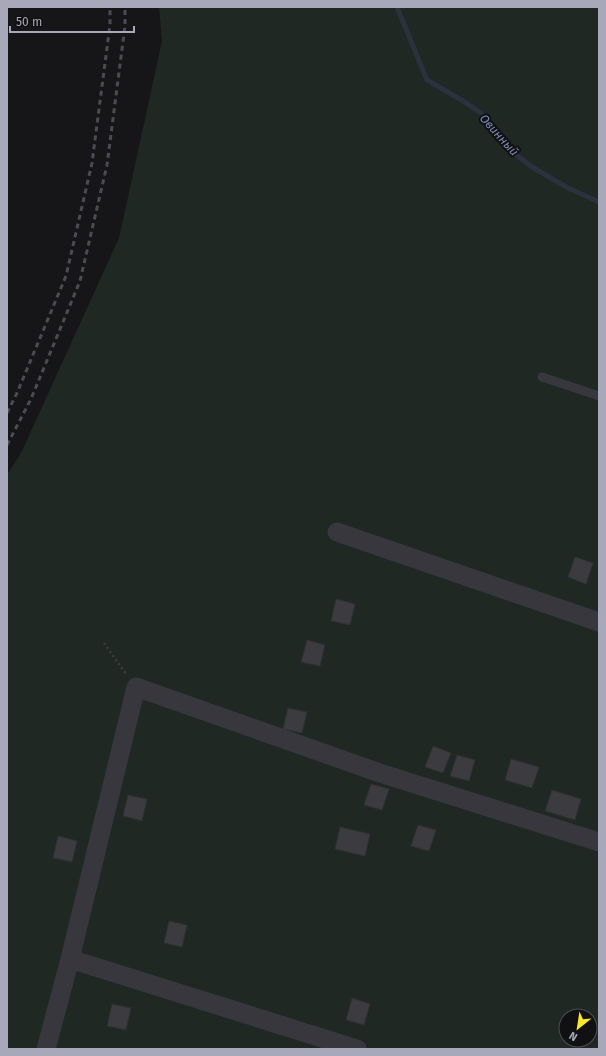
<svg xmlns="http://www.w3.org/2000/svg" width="606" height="1056" viewBox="0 0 606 1056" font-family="'Fira Sans',sans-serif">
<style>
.green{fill:#1f2822;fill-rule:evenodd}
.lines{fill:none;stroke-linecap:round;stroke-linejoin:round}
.stream{stroke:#2b313d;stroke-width:5}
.building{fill:#3b3b40;stroke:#313034}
.path{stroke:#3c3d44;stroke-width:2.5;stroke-dasharray:2 3;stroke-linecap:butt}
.service{stroke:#37373d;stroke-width:9}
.minor{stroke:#37373d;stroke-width:19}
.rail{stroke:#4b4b54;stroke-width:3;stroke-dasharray:5 4;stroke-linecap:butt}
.labels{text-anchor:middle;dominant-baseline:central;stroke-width:4;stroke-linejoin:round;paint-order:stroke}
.water-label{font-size:12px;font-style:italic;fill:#7c8db6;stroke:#111113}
</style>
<rect width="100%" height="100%" fill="#161618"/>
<path class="green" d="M159 7H599V1049H7V475L22 451 119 238 162 41ZM566 1016H590V1040H566Z"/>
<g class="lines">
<path class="stream" d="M397 7 427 80 463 101 481 113 494 130 515 154 532 167 568 188 599 202"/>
</g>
<path class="building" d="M575 557 593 563 586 584 568 577Z
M336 599 355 604 350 625 331 621Z
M307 640 325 645 320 666 301 662Z
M288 708 307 712 302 733 283 729Z
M433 746 451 753 443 773 425 767Z
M457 755 475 760 469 781 450 776Z
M511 759 539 767 532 788 505 780Z
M371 784 389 789 382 810 364 805Z
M552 790 581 799 575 820 545 811Z
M128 795 147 799 142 821 123 816Z
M418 825 436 830 429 851 411 846Z
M340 827 370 834 365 856 335 849Z
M58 836 77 841 72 862 53 858Z
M169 921 187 925 182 947 164 943Z
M352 998 370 1004 364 1025 346 1020Z
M112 1004 131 1008 126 1030 107 1026Z"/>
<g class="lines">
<path class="path" d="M104 643 126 674"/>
<path class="service" d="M542 377 599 396"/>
<path class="minor" d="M337 532 599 622
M70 959 357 1049
M46 1049 70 959 136 687 380 773 599 842"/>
<path class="rail" d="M7 413 17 393 66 276 92 163 110 25V7
M7 445 31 399 80 281 107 165 125 26V7"/>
</g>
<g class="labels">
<g class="water-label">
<text transform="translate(499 135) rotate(48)">Овинный</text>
</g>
</g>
<rect width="606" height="1056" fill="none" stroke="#a7a8b9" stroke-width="16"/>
<g transform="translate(578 1028) rotate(210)"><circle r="19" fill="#111113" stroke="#4d4d55"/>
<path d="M0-3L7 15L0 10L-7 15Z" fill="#fde929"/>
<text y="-6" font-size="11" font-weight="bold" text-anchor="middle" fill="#a7a8b9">N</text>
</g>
<path d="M10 26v6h124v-6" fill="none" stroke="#a7a8b9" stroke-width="2"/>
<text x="16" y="26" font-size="12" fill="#a7a8b9" stroke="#111113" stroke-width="3" paint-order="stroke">50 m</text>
</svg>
